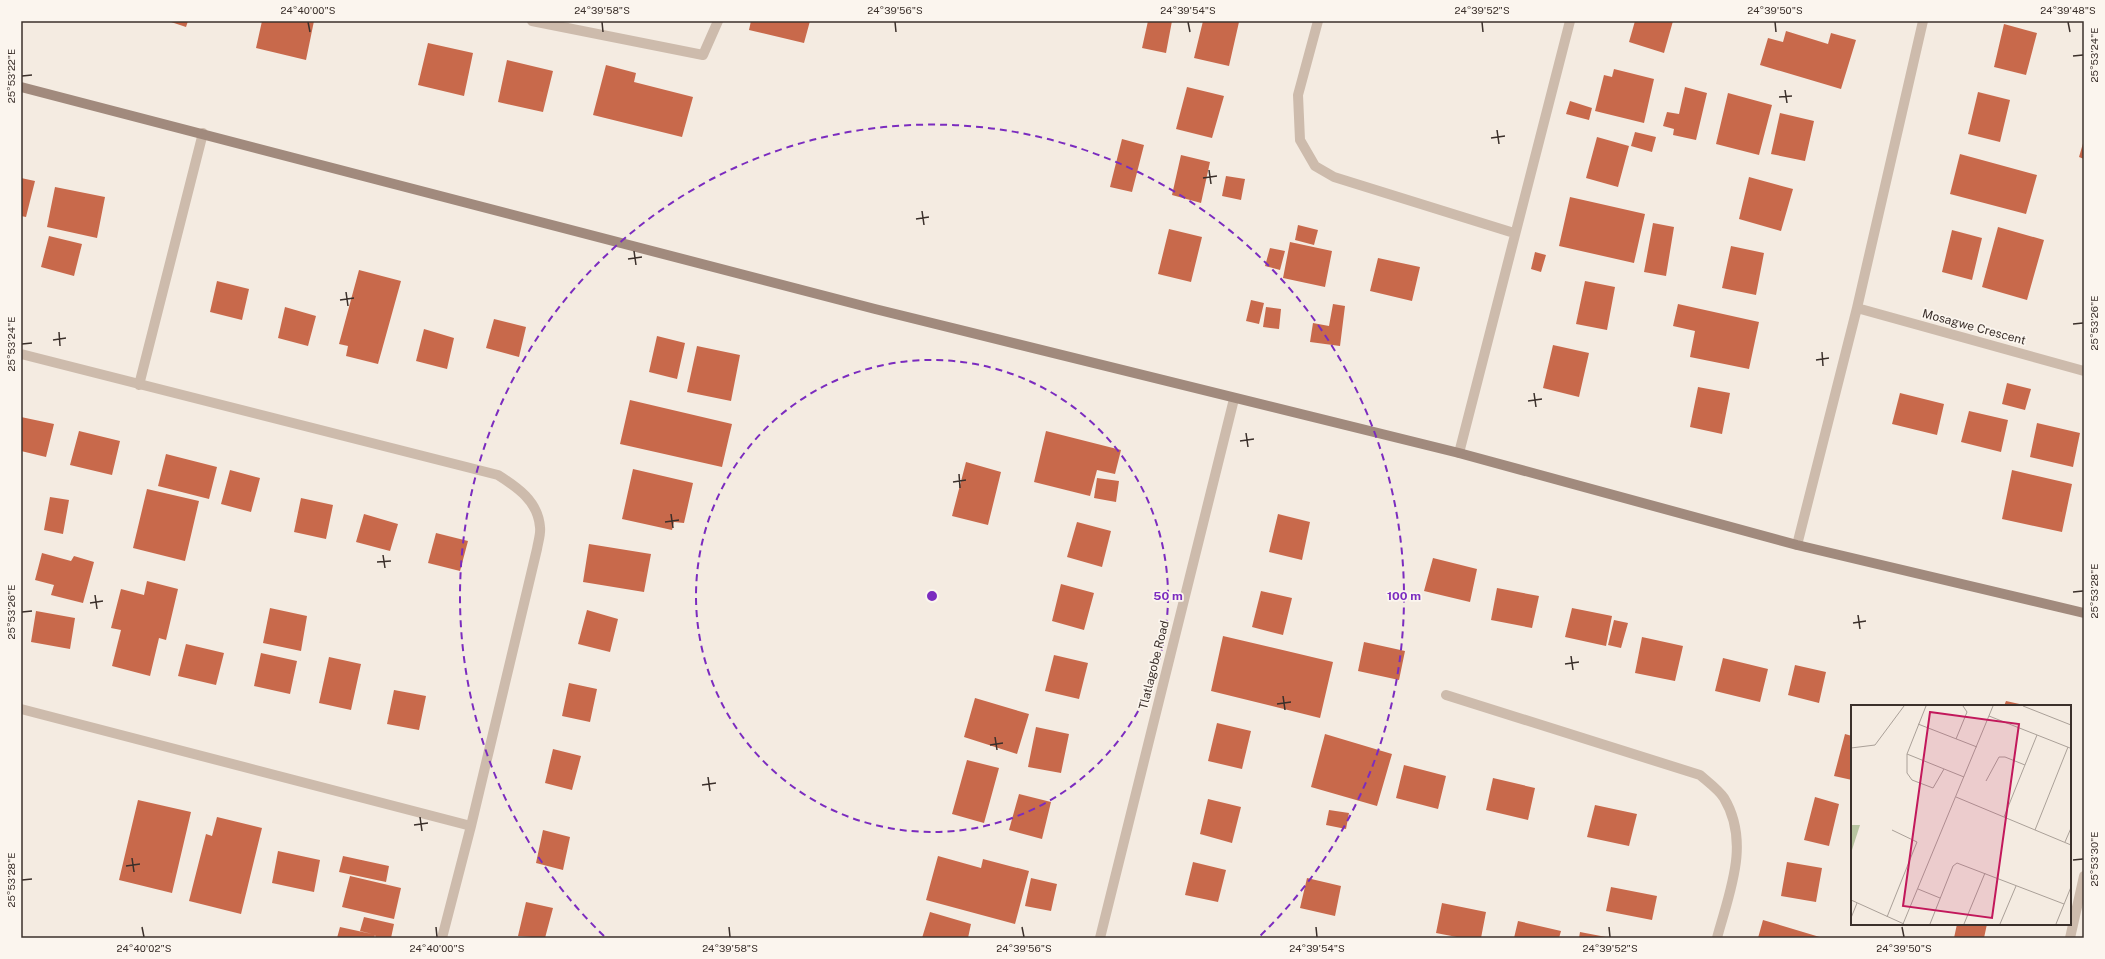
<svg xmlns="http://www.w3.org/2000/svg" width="2105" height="959" viewBox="0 0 2105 959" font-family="'Public Sans',sans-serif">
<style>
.building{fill:#c8694b}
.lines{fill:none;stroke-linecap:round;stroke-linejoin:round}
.street{stroke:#cdbbac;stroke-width:10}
.secondary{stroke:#a18a7d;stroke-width:10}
.ticks{fill:none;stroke:#3b302b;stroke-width:1.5}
.ring{fill:none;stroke:#7b2cbf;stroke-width:2;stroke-dasharray:7 5}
.labels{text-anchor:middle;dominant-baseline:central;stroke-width:3.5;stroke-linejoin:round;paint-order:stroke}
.street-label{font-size:12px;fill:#3b302b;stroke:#fbf5ee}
.inset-road{fill:none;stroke:#aaa098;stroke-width:1}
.view{fill:#c2185b;fill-opacity:0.15;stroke:#c2185b;stroke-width:2}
.inset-edge{fill:none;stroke:#3b302b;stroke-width:2}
.centre{fill:#7b2cbf;stroke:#fbf5ee;stroke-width:2}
.ring-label{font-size:12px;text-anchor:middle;font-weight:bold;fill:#7b2cbf;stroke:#fbf5ee;stroke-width:3.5;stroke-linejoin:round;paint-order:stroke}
.neatline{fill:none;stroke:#3b302b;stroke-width:1.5}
.ticks-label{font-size:10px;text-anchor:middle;fill:#3b302b}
</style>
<rect width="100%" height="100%" fill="#f4ebe1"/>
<path class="building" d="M168 21H188L186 27Z
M262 21H314L306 60 256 48Z
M751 21H810L804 43 749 30Z
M1148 21H1172L1166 53 1142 48Z
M1203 21 1239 22 1229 66 1194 58Z
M1635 21H1673L1664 53 1629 42Z
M2004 24 2037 33 2026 75 1994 67Z
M1786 31 1828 44 1831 33 1856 40 1841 89 1760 65 1768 38 1783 42Z
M428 43 473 53 464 96 418 85Z
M507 60 553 71 543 112 498 102Z
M606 65 636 73 634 82 693 97 682 137 593 115Z
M1614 69 1654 79 1644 123 1595 111 1604 75 1612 77Z
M1187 87 1224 96 1212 138 1176 129Z
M1685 87 1707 93 1696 140 1673 135 1674 129 1663 126 1667 112 1679 114Z
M1978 92 2010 100 2000 142 1968 134Z
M1728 93 1772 105 1759 155 1716 144Z
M1570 101 1592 108 1589 120 1566 114Z
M1780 113 1814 121 1805 161 1771 154Z
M1635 132 1656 137 1652 152 1631 146Z
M1597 137 1629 146 1618 187 1586 178Z
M1122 139 1144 145 1132 192 1110 187Z
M2084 140V159L2079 157Z
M1960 154 2037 175 2026 214 1950 194Z
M1181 155 1210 162 1201 203 1172 195Z
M1226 176 1245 179 1241 200 1222 196Z
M1749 177 1793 189 1781 231 1739 219Z
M21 178 35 181 26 217 21 216Z
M55 187 105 197 97 238 47 227Z
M1570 197 1645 214 1634 263 1559 246Z
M1653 223 1674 227 1666 276 1644 272Z
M1298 225 1318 230 1314 245 1295 240Z
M1998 227 2044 240 2027 300 1982 287Z
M1169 229 1202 237 1191 282 1158 274Z
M1952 230 1982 238 1972 280 1942 272Z
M49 236 82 244 74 276 41 267Z
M1290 242 1332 251 1325 287 1283 278Z
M1731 246 1764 253 1756 295 1722 288Z
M1270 248 1285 251 1280 270 1265 266Z
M1535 252 1546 255 1541 272 1531 269Z
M1378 258 1420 267 1412 301 1370 291Z
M359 270 401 281 378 364 346 356 348 346 339 344Z
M217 281 249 289 242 320 210 312Z
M1585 281 1615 287 1607 330 1576 324Z
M1251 300 1264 303 1259 324 1246 321Z
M1333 304 1345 306 1340 346 1310 342 1313 323 1329 326Z
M1678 304 1759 322 1749 369 1690 357 1695 331 1673 326Z
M285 307 316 316 308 346 278 338Z
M1266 307 1281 309 1279 329 1263 327Z
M494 319 526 327 519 357 486 348Z
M424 329 454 338 447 369 416 361Z
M657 336 685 343 677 379 649 372Z
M1553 345 1589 353 1579 397 1543 388Z
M697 346 740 355 731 401 687 392Z
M2007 383 2031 389 2025 410 2002 404Z
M1698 387 1730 393 1722 434 1690 427Z
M1900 393 1944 404 1937 435 1892 424Z
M630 400 732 424 722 467 620 444Z
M1969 411 2008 420 2001 452 1961 442Z
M21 417 54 424 46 457 21 451Z
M2037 423 2080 433 2073 467 2030 457Z
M79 431 120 441 112 475 70 465Z
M1046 431 1121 450 1115 474 1097 470 1090 496 1034 482Z
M166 454 217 467 209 499 158 486Z
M966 462 1001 472 988 525 952 516Z
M633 469 693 483 684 523 674 522 672 530 622 519Z
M230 470 260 478 251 512 221 504Z
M2012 470 2072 484 2062 532 2002 519Z
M1097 478 1119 481 1116 502 1094 498Z
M147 489 199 501 185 561 133 548Z
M50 497 69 500 63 534 44 530Z
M301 498 333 505 326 539 294 532Z
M364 514 398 524 390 551 356 542Z
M1278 514 1310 522 1302 560 1269 552Z
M1077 522 1111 531 1102 567 1067 557Z
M436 533 468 541 460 571 428 563Z
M589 544 651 554 644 592 583 582Z
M42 553 71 561 74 556 94 562 83 603 51 595 54 585 35 580Z
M1433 558 1477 569 1470 602 1424 591Z
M147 581 178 589 166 640 159 638 150 676 112 666 121 630 111 628 121 589 144 595Z
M1061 584 1094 593 1084 630 1052 621Z
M1497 588 1539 596 1532 628 1491 620Z
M1261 591 1292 598 1283 635 1252 627Z
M270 608 307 616 301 651 263 643Z
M1572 608 1612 616 1606 646 1565 637Z
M587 610 618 619 610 652 578 644Z
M36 611 75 618 70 649 31 642Z
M1614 620 1628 623 1621 648 1608 645Z
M1223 636 1333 662 1320 718 1211 691Z
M1642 637 1683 646 1675 681 1635 673Z
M1364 642 1405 651 1399 680 1358 671Z
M186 644 224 653 216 685 178 676Z
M261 653 297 661 290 694 254 686Z
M1054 655 1088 663 1079 699 1045 691Z
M329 657 361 664 351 710 319 703Z
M1723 658 1768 669 1760 702 1715 691Z
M1795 665 1826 672 1819 703 1788 695Z
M569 683 597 689 590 722 562 716Z
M394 690 426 696 419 730 387 724Z
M975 698 1029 714 1017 754 964 737Z
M2006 701 2024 705V706H2004Z
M1217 723 1251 731 1242 769 1208 761Z
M1036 727 1069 734 1061 773 1028 767Z
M1325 734 1392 754 1377 806 1311 787Z
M1845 734 1852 736V780L1834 776Z
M553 749 581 756 572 790 545 783Z
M967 760 999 768 984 823 952 814Z
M1404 765 1446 776 1438 809 1396 798Z
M1493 778 1535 788 1528 820 1486 810Z
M1019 794 1051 802 1042 839 1009 830Z
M1815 797 1839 804 1829 846 1804 840Z
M1208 799 1241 807 1232 843 1200 834Z
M138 800 191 812 172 893 119 880Z
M1595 805 1637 814 1629 846 1587 837Z
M1329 810 1349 813 1346 829 1326 825Z
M217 817 262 828 241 914 189 901 206 834 212 836Z
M543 830 570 837 563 870 536 863Z
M278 851 320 860 314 892 272 883Z
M343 856 389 866 386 882 339 872Z
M938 856 981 868 983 859 1029 871 1015 924 926 900Z
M1193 862 1226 870 1218 902 1185 895Z
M1787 862 1822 868 1816 902 1781 896Z
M350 876 401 888 394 919 342 907Z
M1031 878 1057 884 1051 911 1025 906Z
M1307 878 1341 886 1335 916 1300 908Z
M1611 887 1657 896 1652 920 1606 911Z
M526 902 553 908 545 938 518 936Z
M1442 903 1486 912 1481 938H1462L1436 933Z
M930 912 971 924 968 938H922Z
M364 917 394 924 391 938H376L375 935 374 938H337L340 927 372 934 360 931Z
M1763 920 1823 938H1758Z
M1518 921 1561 931 1559 938H1514Z
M1957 924H1987L1984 938H1954Z
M1580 932 1606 937V938H1579Z"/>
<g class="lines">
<path class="street" d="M532 21 703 55 718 21
M1318 21 1298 95 1300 140 1315 166 1334 177 1514 233
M1857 308 2084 371
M21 354 498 475C517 487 538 501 540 527 541 534 538 542 537 549L471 826 442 938
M139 385 203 133
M1459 453 1570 21
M1797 545 1857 308 1923 21
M1446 695 1700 775C1708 782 1719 790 1724 798 1751 843 1729 893 1717 938
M21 709 471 826
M1100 938 1234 399
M2070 938 2084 876"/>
<path class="secondary" d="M21 87 875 309 1459 453 1797 545 2084 613"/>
</g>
<path class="ticks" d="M308 22 310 32M602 22 603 32M895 22 896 32M1188 22 1190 32M1482 22 1483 32M1775 22 1776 32M2068 22 2070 32M2073 56 2083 55M22 76 32 75M1785 90 1787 103M1779 97 1792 96M1497 130 1499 144M1491 138 1505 136M1209 170 1211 184M1203 178 1217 176M922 211 924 225M916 219 929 217M634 251 636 265M628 259 642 257M346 292 348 306M340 300 354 298M2073 324 2083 323M59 332 60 346M53 340 66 338M22 344 32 343M1822 352 1823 366M1816 360 1829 358M1534 393 1536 407M1528 401 1542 399M1246 433 1248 447M1240 441 1254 439M959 474 960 488M953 482 966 480M671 514 673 528M665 522 679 520M383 555 385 568M377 562 391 561M2073 592 2083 591M95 595 97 609M90 603 103 601M22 612 32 611M1858 615 1860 629M1853 623 1866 621M1571 656 1573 670M1565 664 1579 662M1283 696 1285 710M1277 704 1291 702M995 737 997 750M990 745 1003 743M708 777 710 791M702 785 716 783M420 817 422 831M414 825 428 823M132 858 134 872M2073 860 2083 859M126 866 140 864M22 880 32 879M142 927 144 937M436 927 437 937M729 927 730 937M1022 927 1024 937M1316 927 1317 937M1609 927 1610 937M1902 927 1904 937"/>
<g class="ring">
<circle cx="932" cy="596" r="236"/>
<path d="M604 936A472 472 0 1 1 1260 936"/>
</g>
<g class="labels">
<g class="street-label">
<text transform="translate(1974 327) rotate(15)">Mosagwe Crescent</text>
<text transform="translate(1154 665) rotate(-76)">Tlatlagobe Road</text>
</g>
</g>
<g transform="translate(1851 705)">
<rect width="220" height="220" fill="#f4ebe1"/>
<path d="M0 120H9L0 148Z" fill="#b8c4a0"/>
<path class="inset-road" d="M75 1 56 49V68L61 75 82 83 93 64M172 1 220 20M138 11 219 43M67 19 126 42M105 34 116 7 112 1M0 43 24 40 53 1M56 49 113 72M135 76 148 52H154L174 60M105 92 220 140M153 112 186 30M184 125 217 42M214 137 220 123M67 184 89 193M0 195 53 219M36 212 66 137 41 125M0 213 6 198M52 219 142 1M79 219 102 161 106 158 213 199M113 219 134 168M149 219 165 181M205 219 220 182"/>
<path class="view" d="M79 7 168 19 141 213 52 201Z"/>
<rect width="220" height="220" class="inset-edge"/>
</g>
<circle cx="932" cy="596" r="6" class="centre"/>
<g class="ring-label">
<text x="1168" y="600">50 m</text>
<text x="1404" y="600">100 m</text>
</g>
<rect width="2105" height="959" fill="none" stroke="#fbf5ee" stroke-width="44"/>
<rect x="22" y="22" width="2061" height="915" class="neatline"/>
<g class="ticks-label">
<text x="308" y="14">24°40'00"S</text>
<text x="602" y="14">24°39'58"S</text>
<text x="895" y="14">24°39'56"S</text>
<text x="1188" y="14">24°39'54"S</text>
<text x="1482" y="14">24°39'52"S</text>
<text x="1775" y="14">24°39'50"S</text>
<text x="2068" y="14">24°39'48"S</text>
<text transform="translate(2094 55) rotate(-90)" y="4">25°53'24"E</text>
<text transform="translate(11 76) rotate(-90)" y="4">25°53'22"E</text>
<text transform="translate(2094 323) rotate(-90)" y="4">25°53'26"E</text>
<text transform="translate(11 344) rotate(-90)" y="4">25°53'24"E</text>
<text transform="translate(2094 591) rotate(-90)" y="4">25°53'28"E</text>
<text transform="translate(11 612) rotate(-90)" y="4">25°53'26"E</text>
<text transform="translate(2094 859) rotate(-90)" y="4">25°53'30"E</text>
<text transform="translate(11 880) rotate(-90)" y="4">25°53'28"E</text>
<text x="144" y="952">24°40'02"S</text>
<text x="437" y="952">24°40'00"S</text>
<text x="730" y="952">24°39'58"S</text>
<text x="1024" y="952">24°39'56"S</text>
<text x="1317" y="952">24°39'54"S</text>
<text x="1610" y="952">24°39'52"S</text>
<text x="1904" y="952">24°39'50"S</text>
</g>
</svg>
